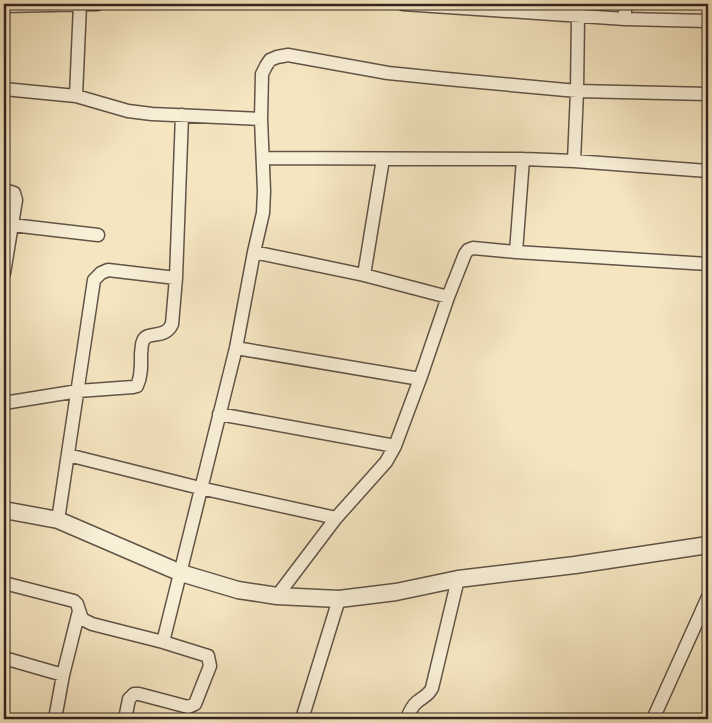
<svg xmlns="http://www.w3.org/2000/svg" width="712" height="723" viewBox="0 0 712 723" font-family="'Sorts Mill Goudy',serif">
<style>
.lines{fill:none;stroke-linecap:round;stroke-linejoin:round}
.minor-casing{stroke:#625447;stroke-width:15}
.tertiary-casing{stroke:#625447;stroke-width:19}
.minor{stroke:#f8efd7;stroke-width:12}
.tertiary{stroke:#f8efd7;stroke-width:16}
</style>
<rect width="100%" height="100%" fill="#f5e6c1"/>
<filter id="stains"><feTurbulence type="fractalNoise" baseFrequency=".004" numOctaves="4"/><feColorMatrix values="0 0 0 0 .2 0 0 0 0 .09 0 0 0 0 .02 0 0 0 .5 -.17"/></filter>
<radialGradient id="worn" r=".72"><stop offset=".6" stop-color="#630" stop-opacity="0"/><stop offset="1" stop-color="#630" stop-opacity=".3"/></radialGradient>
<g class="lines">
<defs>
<path id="minor" d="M403 4 625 19 708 21
M4 6 97 4
M625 19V4
M4 89 76 96 128 111 152 114 261 119
M76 96 80 4
M263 158 523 159 574 161 708 171
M574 161 577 91 578 16
M4 190 14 193 16 200 4 273
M12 225 98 235
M254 252 364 275 448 297
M516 252 523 159
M364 275 383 159
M236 348 420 379
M4 403 78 391 133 387 137 386C142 375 141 364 141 353 142 349 141 345 143 341 147 330 165 340 172 324L176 278 182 115
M219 414 395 446
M68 455 200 488 336 518
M58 520 94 280 101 273 108 270 176 278
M4 583 74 601 77 604 82 619 92 624 163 642 208 656 210 666 195 704 188 707 139 694H134L129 699 125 719
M277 596 336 518 386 462 395 446 420 379 448 297 465 254 468 250 473 248 516 252 708 264
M163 642 236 348 254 252 263 213 264 191 261 119 262 74 266 66 270 60 277 57 288 55 388 73 447 79 577 91 708 94
M4 658 63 675
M55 719 63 675 79 611
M302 719 339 599
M407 719C409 713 412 706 417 702 423 697 429 695 432 688L458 579
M653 719 708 597"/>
<path id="tertiary" d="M4 510 58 520 181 573 238 590 277 596 339 599 396 592 458 579 575 565 708 545"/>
</defs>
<use href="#minor" class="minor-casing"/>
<use href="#tertiary" class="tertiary-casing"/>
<use href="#minor" class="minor"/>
<use href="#tertiary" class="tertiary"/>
</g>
<rect width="712" height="723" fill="none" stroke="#f5e6c1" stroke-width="20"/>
<rect x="5" y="5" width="702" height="713" fill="none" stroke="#31241e" stroke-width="2.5"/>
<rect x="10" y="10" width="692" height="703" fill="none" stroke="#31241e"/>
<rect width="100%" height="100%" filter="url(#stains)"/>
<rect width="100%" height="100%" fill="url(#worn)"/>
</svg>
